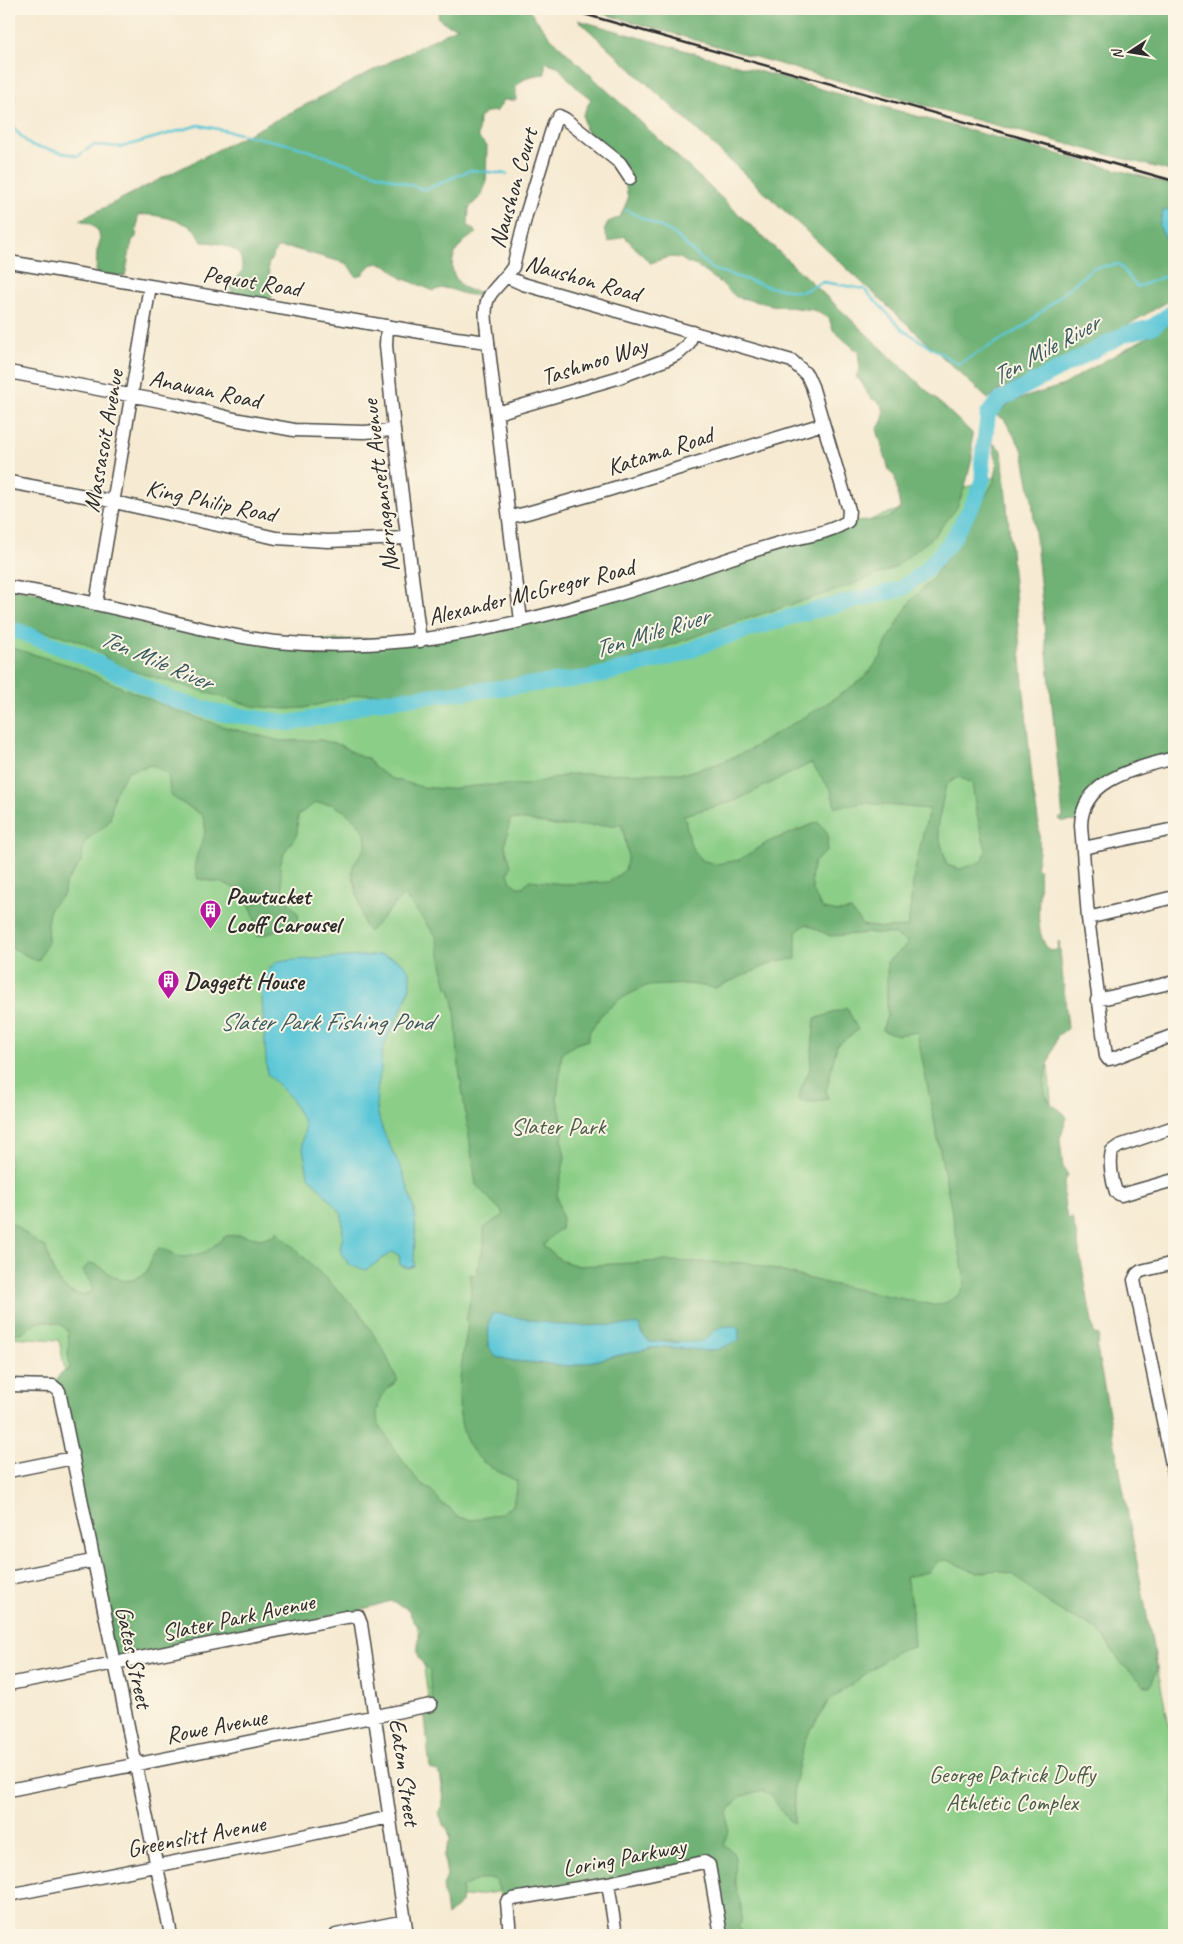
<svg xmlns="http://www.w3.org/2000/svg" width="1183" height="1944" viewBox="0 0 1183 1944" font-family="Caveat,sans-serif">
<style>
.green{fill:#8bce87;stroke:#5b7c59}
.forest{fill:#70b174;stroke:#4e6e50;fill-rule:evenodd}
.water{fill:#5dc7d7;stroke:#447981}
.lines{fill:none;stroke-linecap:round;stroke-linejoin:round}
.stream{stroke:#5dc7d7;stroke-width:2.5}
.river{stroke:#5dc7d7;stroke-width:16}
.minor-casing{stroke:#494844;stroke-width:15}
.minor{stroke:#fff;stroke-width:12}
.rail{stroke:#2b2b2b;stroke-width:2.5}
.labels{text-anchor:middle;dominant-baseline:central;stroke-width:4;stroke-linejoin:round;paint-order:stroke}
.street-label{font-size:24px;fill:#2b2b2b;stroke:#fcf5e5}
.poi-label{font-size:24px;font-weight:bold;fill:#2b2b2b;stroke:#fcf5e5;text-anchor:start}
.park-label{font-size:24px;fill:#485c47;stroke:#fcf5e5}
.water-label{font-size:25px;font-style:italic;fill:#3a5a5f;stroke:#fcf5e5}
</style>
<rect width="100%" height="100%" fill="#fcf5e5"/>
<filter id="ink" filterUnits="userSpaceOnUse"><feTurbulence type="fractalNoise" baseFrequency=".02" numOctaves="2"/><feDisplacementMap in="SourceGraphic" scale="10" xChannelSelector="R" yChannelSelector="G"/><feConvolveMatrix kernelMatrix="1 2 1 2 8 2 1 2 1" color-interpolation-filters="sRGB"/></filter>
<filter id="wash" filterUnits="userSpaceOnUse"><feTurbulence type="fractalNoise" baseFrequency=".0096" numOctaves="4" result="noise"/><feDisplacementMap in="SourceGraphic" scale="20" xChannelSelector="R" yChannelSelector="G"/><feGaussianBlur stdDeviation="1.12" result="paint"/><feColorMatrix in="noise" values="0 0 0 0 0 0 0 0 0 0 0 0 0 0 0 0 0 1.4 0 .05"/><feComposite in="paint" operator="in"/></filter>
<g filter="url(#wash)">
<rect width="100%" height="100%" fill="#f6ead2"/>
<path class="green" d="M997 477 1030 816 1059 1213 1155 1672 1157 1668 1152 1651H1154L1174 1750V1935H728L715 1857 459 1898 413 1597 121 1654 59 1340 9 1337V602L378 651 825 541 877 517Z"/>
<path class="forest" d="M440 9H528L551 38 972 433V459L965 487 956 509 934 536 894 568 840 589 727 625 600 670 537 682 473 691 421 694H361L304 708 286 709 253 706 116 666C107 659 99 651 88 645 69 635 30 628 9 626V587L280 642 457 635 852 522 887 519 897 512 900 508 895 477 889 470 877 429C884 420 888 410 877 401 875 400 872 399 870 397 864 391 864 382 856 377L860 369 858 352 833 330 829 318 813 310 772 305 736 297 721 283 697 266 688 263 680 258 669 257 650 263 624 236 609 242 604 230 608 222 620 217 628 199 625 181 629 171 585 130 583 115 591 99 577 88 557 66 545 62V74C533 75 524 77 516 87V100H504L497 111 487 112 479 118 478 137 487 146 486 184 481 196 469 208 468 225 477 233C454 244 441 270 465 288 472 293 481 289 490 296 481 295 470 296 461 293 451 289 444 286 433 291 423 286 414 283 404 279 398 277 394 270 389 267 379 260 368 264 363 274L356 277 349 266 345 263 291 248H277L268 265 272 297 267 305 233 295 230 286 243 271 240 254C228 245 216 242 202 242 200 239 198 234 196 231 185 220 153 213 138 215L136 237 132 241 125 276 96 274 97 251 100 241 99 232 91 224 80 220 458 27 448 25 438 18Z
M587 9H1174V172L965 117Z
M578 20 927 119 1174 185V209L1163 211 1167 241 1174 246V298L1067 360 999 390 988 399Z
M1174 322V757L1096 792 1085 822 1061 821 1059 818H1063L1032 500 1023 451 1004 419 997 416 999 412 1013 401 1064 385 1088 370Z
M993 443 1002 451 1033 791C1038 816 1043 843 1036 867L1039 869C1042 893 1031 932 1050 951L1057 950 1059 941 1068 1028 1057 1036C1054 1053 1035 1086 1050 1102 1056 1109 1063 1110 1067 1118L1060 1139 1063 1167 1068 1175C1060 1187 1065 1205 1067 1219L1072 1218 1076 1233 1094 1333 1099 1336 1097 1349 1157 1669 1151 1686H1145L1121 1663 1099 1631 1086 1623 1072 1618 1043 1600 1014 1575 997 1570 977 1573 947 1560 939 1561 928 1572 906 1577 911 1599 914 1647 895 1652 828 1702 805 1740 794 1785V1824C781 1816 777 1799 763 1790L739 1797 727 1813 728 1830 724 1846C741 1851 734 1872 735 1884 736 1892 740 1900 741 1907 742 1912 741 1918 741 1923L738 1925 743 1935H723L712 1866 509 1900 500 1894 496 1880C485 1876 471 1882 462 1888L461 1903 447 1916 443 1886 447 1876 444 1856 451 1837 447 1828 443 1825 441 1818 438 1814C446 1801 445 1784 438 1771L430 1769C427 1747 427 1727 423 1706L433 1702 430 1683V1671C414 1657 416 1648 422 1629L414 1622 408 1609 390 1601 364 1609 360 1614 116 1661 53 1384 61 1373 70 1369 68 1352 69 1346 68 1331 60 1324 45 1321 33 1324 24 1332 9 1334V1220L39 1244 46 1247C50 1269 65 1306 93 1291L91 1284 83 1271 89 1263C104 1264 114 1284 131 1280 136 1279 141 1275 146 1273L154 1253 159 1248 164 1249 177 1256 186 1257 206 1252 226 1236 240 1235 261 1239 276 1234 277 1231 358 1310 383 1349 397 1379V1382L389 1387 380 1398 377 1413 378 1424 397 1453 419 1482 431 1490 443 1505 449 1507 457 1517 473 1520 499 1514 513 1505 517 1481C506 1475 495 1471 486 1464 444 1434 462 1366 468 1323L466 1320 471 1295 470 1274 476 1275 484 1245V1229C490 1221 499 1220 504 1214L476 1185 459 1068 455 1010 450 988H447L436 936 404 895 369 932 364 925 352 871 354 864 366 847 365 832 358 823 346 812 331 804 315 803 298 815 297 834 284 853 280 865 283 895 298 914 299 924 257 937C255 928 256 919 252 910 241 883 222 883 198 879 197 874 194 868 195 863 198 846 211 833 202 815L174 798 170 794 168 774 152 765 128 771 114 795 110 819 106 825 89 838 84 844 81 862 65 884 64 894 50 908 47 924 48 941 39 960 37 961 9 946V647L72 666 177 711 225 727 281 741 321 740 340 745 361 757 368 758 374 767 390 778 422 787 446 789 486 785H525L571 774 685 773 717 764 749 750 834 699 865 677 881 657 887 641 910 602 931 580 963 536 994 481 997 467ZM811 763 831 790 835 807 864 803 929 809 914 874 908 927 882 928 862 925 851 910 839 912 823 909C811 891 809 882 814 862L827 851 828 833 818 822 768 842 739 860 716 864 701 860 691 846 684 815 735 801ZM958 777 972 783 976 811 986 850 983 861 960 869 947 865 937 828 946 785ZM510 819 527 820 555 826 622 825 628 854 625 870 609 882 563 884 529 880 523 887H517L511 882 508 873 511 866 505 846ZM806 924 830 936 869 933 893 934 909 943 887 962V1016L883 1027V1031L898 1035 917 1032 965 1280C965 1295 946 1305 933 1305L826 1283 749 1263 665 1261 579 1266 562 1261 543 1246 554 1233 561 1229 562 1219 557 1195 565 1157 562 1141 564 1127 557 1099 562 1053 576 1044 588 1040 590 1031 602 1014 620 999 646 986 689 984 715 988 777 961 796 959V932ZM489 1322 642 1330 644 1337 650 1342 668 1340 683 1343 739 1339 708 1351 665 1347 652 1348 571 1366 514 1361 488 1346Z
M847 1008 858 1030 837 1045 826 1092 828 1099 816 1102 800 1101 799 1098 801 1088 810 1069 815 1019Z"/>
<path class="water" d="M1174 209V246L1167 241 1159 226 1163 211Z
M381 955C441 965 392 1017 383 1049 381 1055 381 1062 381 1068 379 1081 375 1097 377 1109 381 1138 402 1162 409 1191 412 1199 414 1208 415 1217 416 1233 414 1250 414 1266L408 1268 400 1265 399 1255 392 1252 366 1270 348 1264 340 1249 343 1236 342 1214 308 1175 302 1143 305 1128 303 1121 290 1097 267 1074 261 983 270 968 278 961Z
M493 1313C517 1317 541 1323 566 1325 590 1327 614 1324 639 1325L644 1337 650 1342C667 1341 684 1344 701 1341 708 1340 711 1332 717 1329 722 1326 730 1326 736 1326L739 1331V1340L719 1349 708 1351 665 1347 652 1348 571 1366 514 1361 496 1357 488 1346 489 1322Z"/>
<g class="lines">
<path class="stream" d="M9 80 14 93 13 128 30 145 78 156 93 145 122 147 199 125 292 145 425 190 470 170 507 174
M626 210 673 233 712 269 770 287 801 292 823 282 864 289 903 330 958 364 1022 328 1093 268 1119 264 1137 287 1166 276 1174 267"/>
<path class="river" d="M9 631H18L80 655 173 700 219 713 290 723 337 714 374 702 588 678 679 655 718 639 800 614 901 589 927 569 952 540 976 499 983 478 982 463 988 414 1000 400 1125 334 1152 327 1174 311"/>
</g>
</g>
<g filter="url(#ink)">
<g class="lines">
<defs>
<path id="minor" d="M9 262 456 338 488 342
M387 326 386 345 394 430 420 641
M9 372 176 404 234 419 294 430 364 432 394 430
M497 413 617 378 665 360 679 353 688 345 693 332
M9 482 101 499 276 538 328 541 407 538
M510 517 527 513 608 490 823 424
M9 587C62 595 114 608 166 620 202 629 239 638 276 642 423 656 550 616 688 573 719 562 751 551 783 542 804 536 830 533 848 521L849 510 812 386 807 375 792 361 523 284 507 277
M96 603 150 286
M521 621 488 342C487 328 482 307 490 295 497 285 506 278 513 267L526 215 554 123 559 116 565 119 620 163 630 178
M1174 758C1139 768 1082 778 1081 825L1088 918 1106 1056 1108 1059 1114 1058 1174 1035
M1083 848 1174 829
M1088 918 1174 897
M1097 1000 1174 982
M1174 1127 1119 1146 1112 1151C1109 1163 1112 1181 1116 1192L1121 1195 1174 1180
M1174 1263 1141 1271 1137 1274 1134 1280 1174 1474
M9 1385 53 1386 59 1391 171 1935
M9 1471 73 1458
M9 1578 92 1561
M9 1684 346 1617 358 1616 361 1624 407 1935
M9 1790 431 1705
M608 1883 616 1935
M9 1895 275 1842 390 1817
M336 1935 405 1921
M510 1935 507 1902 513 1899 608 1883 704 1862 709 1865 721 1935"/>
</defs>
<use href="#minor" class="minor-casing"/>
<use href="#minor" class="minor"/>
<path class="rail" d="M566 9 1174 181"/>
</g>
</g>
<defs>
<symbol id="building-pin" viewBox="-11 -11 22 30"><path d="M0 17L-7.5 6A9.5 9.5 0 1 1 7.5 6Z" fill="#b5179e" stroke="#fcf5e5"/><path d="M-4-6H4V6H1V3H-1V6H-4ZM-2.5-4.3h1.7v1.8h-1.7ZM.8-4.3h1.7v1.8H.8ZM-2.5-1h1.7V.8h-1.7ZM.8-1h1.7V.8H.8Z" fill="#fff"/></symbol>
</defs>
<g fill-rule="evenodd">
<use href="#building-pin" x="198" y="898" width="25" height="34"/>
<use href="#building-pin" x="156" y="968" width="25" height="34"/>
</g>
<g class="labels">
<g class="street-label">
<text transform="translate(513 188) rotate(-74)">Naushon Court</text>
<text transform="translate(583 278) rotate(16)">Naushon Road</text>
<text transform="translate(252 281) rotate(9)">Pequot Road</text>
<text transform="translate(594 361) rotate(-18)">Tashmoo Way</text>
<text transform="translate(205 389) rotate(12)">Anawan Road</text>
<text transform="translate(103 441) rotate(-80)">Massasoit Avenue</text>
<text transform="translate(660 451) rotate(-18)">Katama Road</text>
<text transform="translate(380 486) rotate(-97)">Narragansett Avenue</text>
<text transform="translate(211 501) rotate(12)">King Philip Road</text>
<text transform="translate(531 592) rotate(-14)">Alexander McGregor Road</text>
<text transform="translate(238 1617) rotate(-12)">Slater Park Avenue</text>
<text transform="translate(134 1657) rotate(78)">Gates Street</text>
<text transform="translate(216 1726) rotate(-11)">Rowe Avenue</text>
<text transform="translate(405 1772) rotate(82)">Eaton Street</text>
<text transform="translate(196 1836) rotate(-11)">Greenslitt Avenue</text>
<text transform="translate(624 1857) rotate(-11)">Loring Parkway</text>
</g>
<g class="poi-label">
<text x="226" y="896">Pawtucket<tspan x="226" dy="28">Looff Carousel</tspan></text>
<text x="184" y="981">Daggett House</text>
</g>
<g class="park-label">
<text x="558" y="1126">Slater Park</text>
<text x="1012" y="1774">George Patrick Duffy<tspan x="1012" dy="28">Athletic Complex</tspan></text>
</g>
<g class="water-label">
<text transform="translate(1045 350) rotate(-29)">Ten Mile River</text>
<text transform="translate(651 633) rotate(-17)">Ten Mile River</text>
<text transform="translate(156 660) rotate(23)">Ten Mile River</text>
<text x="326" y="1022">Slater Park Fishing Pond</text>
</g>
</g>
<rect width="1183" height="1944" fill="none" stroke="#fcf5e5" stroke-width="30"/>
<g transform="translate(1130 52) rotate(258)" stroke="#fcf5e5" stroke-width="4" paint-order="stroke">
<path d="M0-4L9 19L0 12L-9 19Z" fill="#2b2b2b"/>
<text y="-8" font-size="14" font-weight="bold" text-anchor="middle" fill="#2b2b2b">N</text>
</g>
</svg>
